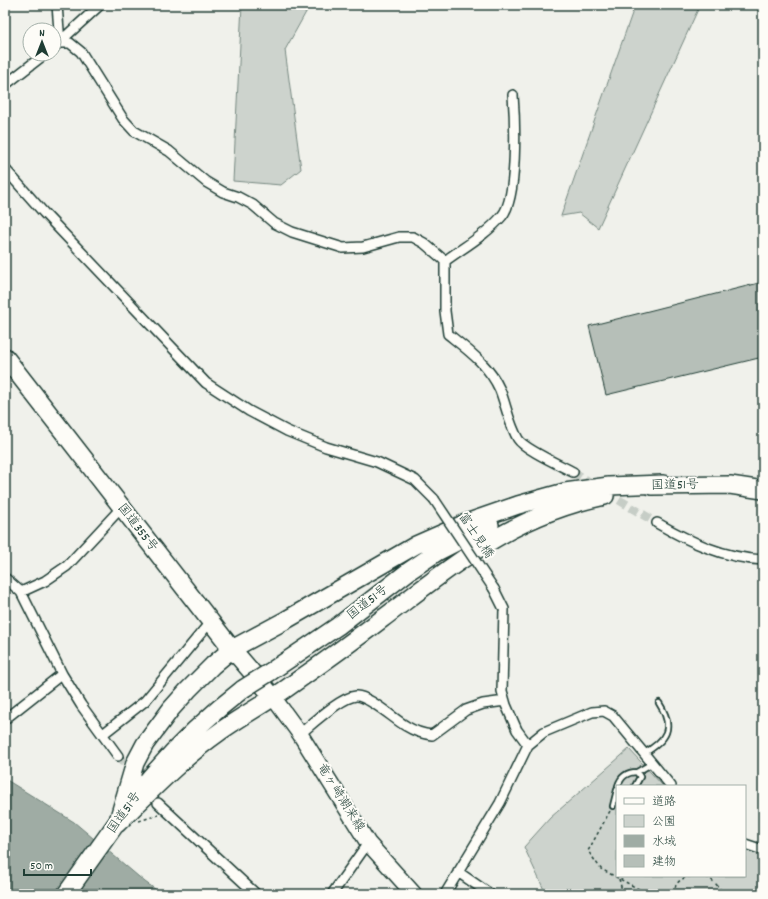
<svg xmlns="http://www.w3.org/2000/svg" width="768" height="899" viewBox="0 0 768 899" font-family="Dekko,'Klee One',sans-serif">
<style>
.green{fill:#cdd3cd;stroke:#768880}
.water{fill:#9faca4;stroke:#6c8077}
.building{fill:#b6bfb8;stroke:#1f3d34}
.lines{fill:none;stroke-linecap:round;stroke-linejoin:round}
.street-tunnel{stroke:#c6cdc6;stroke-width:9;stroke-dasharray:9 4.5;stroke-linecap:butt}
.lane-casing{stroke:#1f3d34;stroke-width:8}
.street-casing{stroke:#1f3d34;stroke-width:12}
.primary-casing{stroke:#1f3d34;stroke-width:18}
.highway-casing{stroke:#1f3d34;stroke-width:20}
.path{stroke:#1f3d34;stroke-width:1.5;stroke-dasharray:3 3;stroke-linecap:butt}
.lane{stroke:#fdfcf7;stroke-width:4.5}
.street{stroke:#fdfcf7;stroke-width:9}
.primary{stroke:#fdfcf7;stroke-width:15}
.highway{stroke:#fdfcf7;stroke-width:17}
.street-bridge-casing{stroke:#1f3d34;stroke-width:12;stroke-linecap:butt}
.highway-bridge-casing{stroke:#1f3d34;stroke-width:20;stroke-linecap:butt}
.street-bridge{stroke:#fdfcf7;stroke-width:9}
.highway-bridge{stroke:#fdfcf7;stroke-width:17}
.labels{text-anchor:middle;dominant-baseline:central;stroke-width:4;stroke-linejoin:round;paint-order:stroke}
.street-label{font-size:13px;fill:#1f3d34;stroke:#fdfcf7}
</style>
<rect width="100%" height="100%" fill="#f0f1eb"/>
<filter id="ink" filterUnits="userSpaceOnUse"><feTurbulence type="fractalNoise" baseFrequency=".025" numOctaves="2"/><feDisplacementMap in="SourceGraphic" scale="8" xChannelSelector="R" yChannelSelector="G"/><feConvolveMatrix kernelMatrix="1 2 1 2 8 2 1 2 1" color-interpolation-filters="sRGB"/></filter>
<g filter="url(#ink)">
<path class="green" d="M242 5H310L285 50 301 169 281 185 233 181Z
M635 5H700L598 228 579 213 561 216Z
M629 749 663 786H617V876H745V849L763 856V894H546L524 847 550 818Z"/>
<path class="water" d="M5 779 74 822 145 882 162 894H5Z"/>
<path class="building" d="M763 282V357L606 395 589 326Z"/>
<g class="lines">
<path class="street-tunnel" d="M573 472 657 523
M118 756 133 774"/>
<defs>
<path id="lane" d="M643 754C667 740 675 728 659 703
M637 772 651 764
M618 786C621 776 627 772 637 772L640 777 635 786
M613 806 617 790"/>
<path id="street" d="M57 5 60 43
M60 43H70L81 52 123 119 134 131 169 151 206 182 223 192 238 197 253 205 274 223 292 232 343 248 363 247 399 237H413L424 243 445 261V311L448 334C468 350 489 365 500 390 506 405 509 424 518 439 524 449 562 466 573 472
M54 47 100 5
M5 85 45 54
M5 169 44 213 206 383 249 411 287 431 326 447 377 462 415 480 434 499
M445 261C464 247 487 234 502 216 518 198 515 119 513 95
M657 523C690 542 724 558 763 560
M5 578 21 592
M494 589 504 609 502 691 506 705 517 730 528 745
M62 674 81 705 118 756
M5 719 62 674 21 592 45 581 67 566 121 508
M103 734 145 701 211 621
M300 734C312 724 341 697 356 696 368 695 395 720 406 726 414 731 423 734 432 735L466 710 483 704 505 701
M158 803 256 894
M745 844 763 850
M458 872 490 894
M332 894 368 843
M445 894 500 803 528 745 544 732 592 712 604 711 613 716 671 786"/>
<path id="primary" d="M273 697 300 734 368 843 414 894"/>
<path id="highway" d="M5 357 232 649 273 697
M651 486 730 485 763 490
M270 672 338 626 409 571 437 552 490 525
M139 791C170 752 204 719 243 689
M117 824 135 763 145 744 171 709 188 690 213 665 232 649 286 620 416 545 466 523 518 505 565 492 609 486 663 484
M117 824C149 793 181 759 218 733 243 715 270 701 294 683 324 662 353 641 382 619 455 564 512 515 605 496
M66 894 123 814"/>
</defs>
<use href="#lane" class="lane-casing"/>
<use href="#street" class="street-casing"/>
<use href="#primary" class="primary-casing"/>
<use href="#highway" class="highway-casing"/>
<path class="path" d="M610 811 588 851 601 869 648 894
M139 821 158 815
M619 879 623 894
M675 894C675 891 675 887 676 885 681 876 697 874 706 877 713 879 719 888 724 894
M759 894 763 893"/>
<use href="#lane" class="lane"/>
<use href="#street" class="street"/>
<use href="#primary" class="primary"/>
<use href="#highway" class="highway"/>
<defs>
<path id="street-bridge" d="M434 499 494 589"/>
<path id="highway-bridge" d="M243 689 270 672"/>
</defs>
<use href="#street-bridge" class="street-bridge-casing"/>
<use href="#highway-bridge" class="highway-bridge-casing"/>
<use href="#street-bridge" class="street-bridge"/>
<use href="#highway-bridge" class="highway-bridge"/>
</g>
</g>
<g class="labels">
<g class="street-label">
<text transform="translate(675 486) rotate(-1)">国道51号</text>
<text transform="translate(137 528) rotate(52)">国道355号</text>
<text transform="translate(475 536) rotate(56)">富士見橋</text>
<text transform="translate(368 603) rotate(-38)">国道51号</text>
<text transform="translate(340 798) rotate(58)">竜ヶ崎潮来線</text>
<text transform="translate(125 813) rotate(-55)">国道51号</text>
</g>
</g>
<rect width="768" height="899" fill="none" stroke="#fdfcf7" stroke-width="20"/>
<rect x="10" y="10" width="748" height="879" fill="none" stroke="#1f3d34" stroke-width="1.5" filter="url(#ink)"/>
<rect x="616" y="785" width="130" height="92" fill="#fdfcf7" stroke="#a4b0a9"/>
<rect x="624" y="798" width="20" height="6" fill="#fdfcf7" stroke="#a4b0a9"/>
<text x="652" y="805" font-size="12" fill="#1f3d34">道路</text>
<rect x="624" y="815" width="20" height="12" fill="#cdd3cd" stroke="#a4b0a9"/>
<text x="652" y="825" font-size="12" fill="#1f3d34">公園</text>
<rect x="624" y="835" width="20" height="12" fill="#9faca4" stroke="#a4b0a9"/>
<text x="652" y="845" font-size="12" fill="#1f3d34">水域</text>
<rect x="624" y="855" width="20" height="12" fill="#b6bfb8" stroke="#a4b0a9"/>
<text x="652" y="865" font-size="12" fill="#1f3d34">建物</text>
<g transform="translate(42 42)"><circle r="19" fill="#fdfcf7" stroke="#a4b0a9"/>
<path d="M0-3L7 15L0 10L-7 15Z" fill="#1f3d34"/>
<text y="-6" font-size="11" font-weight="bold" text-anchor="middle" fill="#1f3d34">N</text>
</g>
<path d="M24 869v6h67v-6" fill="none" stroke="#1f3d34" stroke-width="2"/>
<text x="30" y="869" font-size="12" fill="#1f3d34" stroke="#fdfcf7" stroke-width="3" paint-order="stroke">50 m</text>
</svg>
